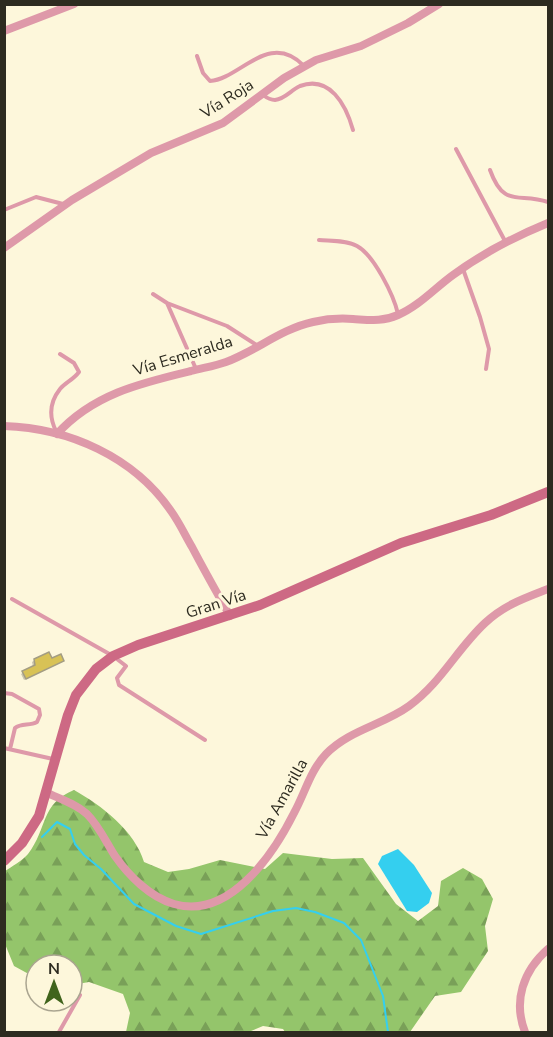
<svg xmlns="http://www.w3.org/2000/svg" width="553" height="1037" viewBox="0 0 553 1037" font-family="'Nunito Sans',sans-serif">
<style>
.forest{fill:url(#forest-firs)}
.water{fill:#34cfef}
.shadow{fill:#0003}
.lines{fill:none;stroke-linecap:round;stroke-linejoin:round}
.stream{stroke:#34cfef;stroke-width:2}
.building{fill:#d8c256;stroke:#a39d83;stroke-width:1.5}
.service{stroke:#de99a9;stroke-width:4}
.minor{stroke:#de99a9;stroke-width:8}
.secondary{stroke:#cd6984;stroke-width:10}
.labels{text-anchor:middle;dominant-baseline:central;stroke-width:6;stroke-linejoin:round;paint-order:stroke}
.street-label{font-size:16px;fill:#2d2b20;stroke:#fdf7db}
</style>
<defs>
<pattern id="forest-firs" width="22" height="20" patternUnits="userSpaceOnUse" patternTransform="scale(1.5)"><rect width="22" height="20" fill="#94c56b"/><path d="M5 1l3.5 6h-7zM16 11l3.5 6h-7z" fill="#79a058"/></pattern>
</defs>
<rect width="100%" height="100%" fill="#fdf7db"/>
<path class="forest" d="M74 790C101 805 135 831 144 862L168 872 189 869 220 860 265 869 283 853 332 859 363 858 396 904 418 921 438 906 441 881 463 868 482 879 493 899 485 926 488 951 461 992 435 996 410 1032H285L283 1029 263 1026 251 1031V1032H126L130 1013 123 994 89 982 72 985V965H36V978L14 966 5 944 4 872C12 866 22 861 28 854 48 828 40 804 74 790Z"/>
<path class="water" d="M398 849 414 865 432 893 429 903 417 912 407 911 378 864 382 856Z"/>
<path class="shadow" d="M35 660H51L63 661 24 680 21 674 33 667 32 662Z"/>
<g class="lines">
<path class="stream" d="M42 837 57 822 70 829 75 844 84 855 101 869 134 904 176 926 201 934 273 911 296 908 315 912 344 923 361 940 383 996 388 1032"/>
</g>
<path class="building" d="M49 652 52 658 61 654 64 661 26 679 22 671 35 665 34 659Z"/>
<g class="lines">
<path class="service" d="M197 56 203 73 210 81C240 79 269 30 304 66
M263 95C267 98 270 100 275 100 285 99 291 90 300 86 330 75 346 105 353 130
M456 149 505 241
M490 170C504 209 519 192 548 202
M4 210 36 197 63 204
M319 240C331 241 346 240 357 246 374 255 394 296 398 314
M463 269 480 317 489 349 486 369
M153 294 167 303 196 369
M167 303 227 326 258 346
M56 431C49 417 49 403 60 389 66 382 73 380 79 372L74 363 60 354
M12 599 113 656 126 666 117 678 119 685 205 740
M4 693 12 694 39 709 40 715 37 722C30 726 21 723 15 728L10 749
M4 748 53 759
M59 1032 80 995"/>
<path class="minor" d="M4 31 74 4
M4 248 72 200 151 153 223 123 284 78 316 60 361 46 408 23 439 4
M4 426C69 428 134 457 171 511 179 522 185 535 192 547 204 570 217 593 230 616
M57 434C93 394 141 383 191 371 202 368 215 366 226 362 256 351 281 329 313 322 326 319 340 318 353 319 370 320 382 322 398 315 419 306 435 288 453 275 483 253 514 237 548 223
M47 793C61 799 76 804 87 814 99 826 106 842 115 856 129 876 150 897 174 904 229 920 273 855 294 813 305 793 310 771 326 754 349 730 383 725 409 706 441 683 457 649 485 623 504 605 525 598 548 589
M525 1032C513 1001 523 971 548 949"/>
<path class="secondary" d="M4 861 22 843 39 816 68 715 76 695 96 669 113 656 138 645 260 605 401 543 491 515 548 492"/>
</g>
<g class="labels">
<g class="street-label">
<text transform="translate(227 99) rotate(-32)">Vía Roja</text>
<text transform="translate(183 356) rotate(-17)">Vía Esmeralda</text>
<text transform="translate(216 604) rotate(-18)">Gran Vía</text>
<text transform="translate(282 799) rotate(-61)">Vía Amarilla</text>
</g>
</g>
<rect width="553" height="1037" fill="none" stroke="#2d2b20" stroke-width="12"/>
<g transform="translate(54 983)"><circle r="28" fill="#fdf7db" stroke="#aaa590" stroke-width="1.5"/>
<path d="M0-4.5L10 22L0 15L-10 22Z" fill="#40641c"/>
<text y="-9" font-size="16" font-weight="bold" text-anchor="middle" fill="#2d2b20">N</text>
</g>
</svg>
